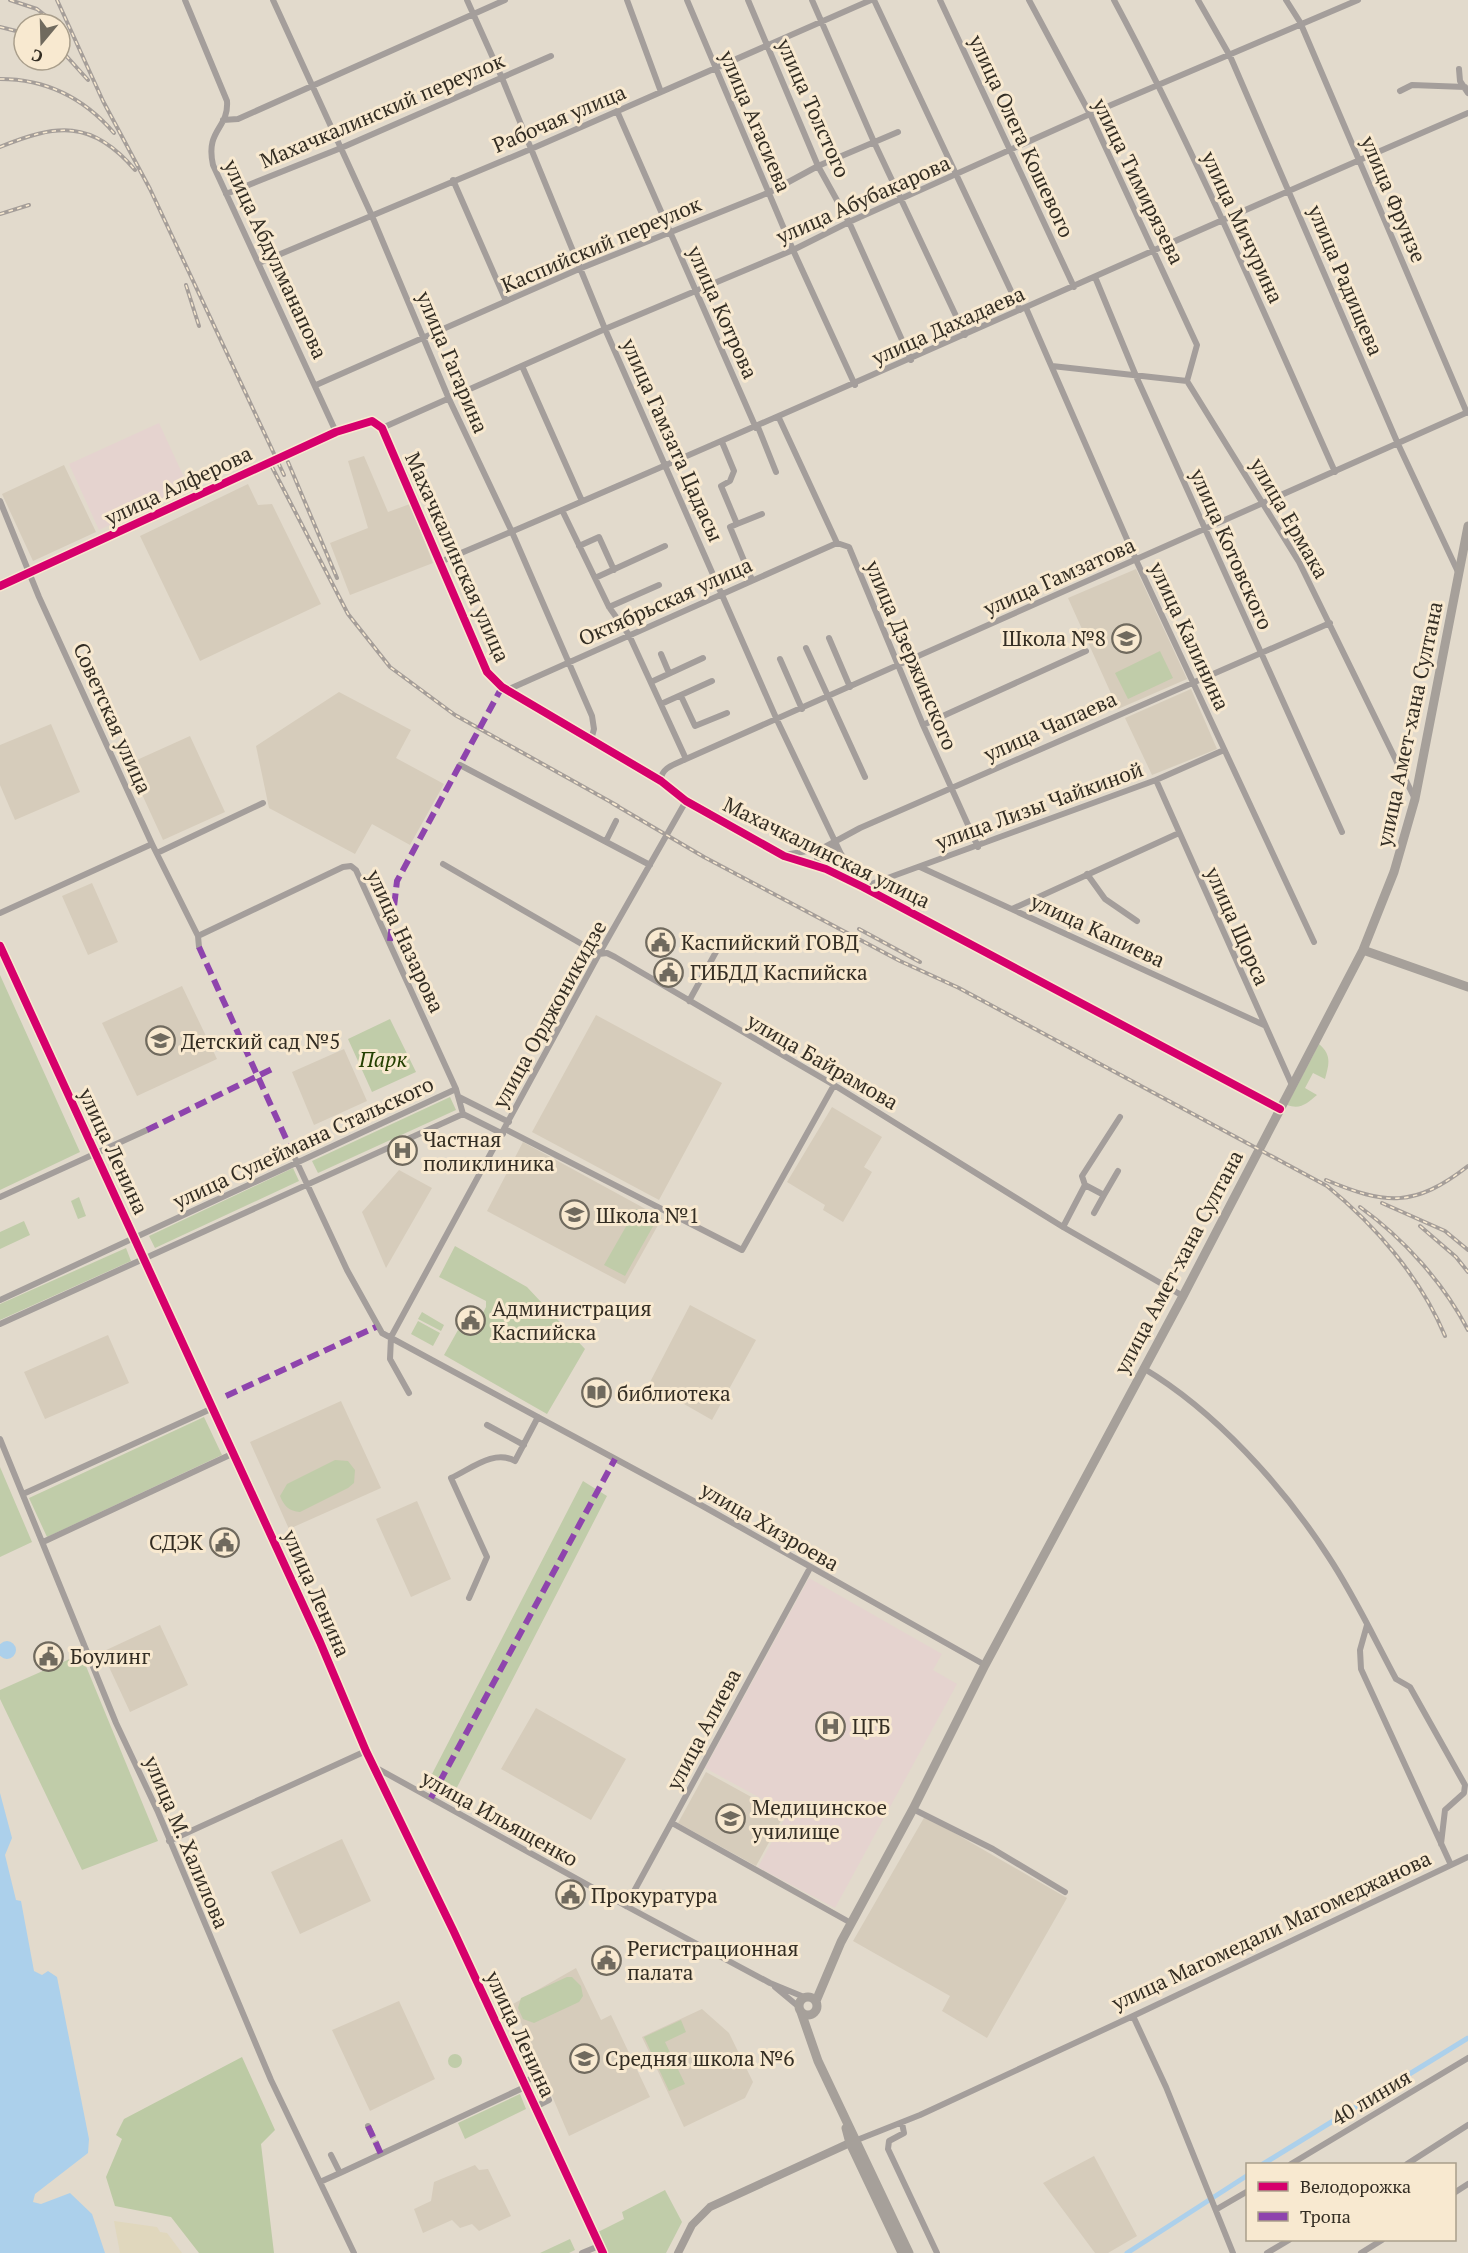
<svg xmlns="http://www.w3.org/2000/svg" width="1468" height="2253" viewBox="0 0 1468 2253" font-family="'PT Serif',serif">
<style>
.education{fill:#d6ccbb}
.medical{fill:#e5d3cf}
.green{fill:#c0cca9}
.forest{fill:#bccaa4}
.sand{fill:#e0d7bd}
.water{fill:#acd0eb}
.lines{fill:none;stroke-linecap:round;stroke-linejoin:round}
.canal{stroke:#acd0eb;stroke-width:5}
.minor-tunnel{stroke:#bfb7aa;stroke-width:6;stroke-dasharray:6 3;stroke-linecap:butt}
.minor{stroke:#a49e9b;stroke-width:6}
.tertiary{stroke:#a49e9b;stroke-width:8}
.secondary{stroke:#a49e99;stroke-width:8}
.primary{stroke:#a6a09a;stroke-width:9}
.rail-casing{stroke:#a59e99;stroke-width:4}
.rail{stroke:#f8e9d0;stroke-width:1.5;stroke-dasharray:4.5;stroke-linecap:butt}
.quiet{stroke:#8e44ad;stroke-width:6;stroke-dasharray:12 6;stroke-linecap:butt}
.cycleway-casing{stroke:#f8e9d0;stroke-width:11}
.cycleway{stroke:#d6006c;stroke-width:8}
.labels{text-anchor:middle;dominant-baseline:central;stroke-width:6;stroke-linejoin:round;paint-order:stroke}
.street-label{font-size:21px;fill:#332d23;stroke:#f8e9d0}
.poi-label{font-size:21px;fill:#332d23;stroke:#f8e9d0;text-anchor:start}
.park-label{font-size:21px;font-style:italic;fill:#243f01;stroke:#f8e9d0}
</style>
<rect width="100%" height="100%" fill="#e2dacc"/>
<path class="education" d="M364 456 388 512 410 504 433 563 350 595 330 543 368 528 348 461Z
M64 465 96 532 33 561 2 494Z
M248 484 258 505 272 504 321 604 200 661 140 536Z
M1136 569 1187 679 1118 709 1068 598Z
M1191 689 1217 749 1152 775 1125 718Z
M339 692 411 730 396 758 444 784 410 845 372 824 355 854 269 808 256 746Z
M51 724 80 792 15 820 0 785V745Z
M190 736 225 812 163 840 128 764Z
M92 883 118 942 88 955 62 896Z
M182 986 217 1059 137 1096 102 1023Z
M596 1015 722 1083 659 1200 532 1132Z
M344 1049 367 1101 314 1125 292 1072Z
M832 1107 882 1137 864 1167 872 1172 843 1222 823 1210 825 1205 787 1182Z
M523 1142 662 1218 625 1284 487 1211Z
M399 1170 432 1188 386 1268 362 1212Z
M690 1305 756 1340 712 1420 649 1384Z
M108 1335 129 1383 45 1419 24 1372Z
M341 1401 381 1488 289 1529 250 1442Z
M417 1501 451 1579 411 1597 376 1519Z
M160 1625 188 1685 130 1712 102 1652Z
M536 1708 626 1759 591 1820 501 1769Z
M706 1772 784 1815 756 1866 678 1823Z
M925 1816 1067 1898 987 2038 942 2011 950 1996 853 1941Z
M342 1839 371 1901 300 1934 271 1872Z
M576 1968 601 2020 611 2015 650 2097 569 2136 513 2004Z
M399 2001 435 2079 370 2111 332 2030Z
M702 2009 729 2033 753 2082 745 2098 684 2127 642 2037Z
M1094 2156 1137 2236 1108 2253H1095L1043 2183Z
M475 2165 479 2170 488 2169 511 2216 479 2231 472 2224 460 2228 452 2220 423 2233 414 2209 431 2201 434 2182Z"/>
<path class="medical" d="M159 423 189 488 99 530 69 464Z
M809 1578 942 1654 933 1670 957 1684 835 1908 758 1867 788 1813 705 1768Z"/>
<path class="green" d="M1160 651 1173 678 1128 699 1115 673Z
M0 975 80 1152 0 1190Z
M390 1019 416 1072 372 1092 348 1039Z
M1319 1044C1332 1055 1329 1064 1325 1079L1313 1073 1305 1088 1317 1095C1307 1103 1301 1110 1287 1105Z
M450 1097 456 1110 318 1173 312 1161Z
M293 1168 299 1181 155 1248 149 1236Z
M79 1197 86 1216 78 1219 71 1201Z
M636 1209 656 1221 625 1276 604 1265Z
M24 1221 30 1235 0 1249V1232Z
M455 1246 527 1287 585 1349 547 1414 444 1355 458 1330 471 1336 486 1307V1301L439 1277Z
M126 1248 131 1261 0 1320V1304Z
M422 1312 444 1325 441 1331 418 1319Z
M418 1321 440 1333 433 1346 411 1334Z
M204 1417 222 1455 47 1537 29 1498Z
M335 1460 348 1461 355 1470 354 1483 348 1488 300 1512C289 1511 284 1506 280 1496L287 1484Z
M0 1467 32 1542 0 1557Z
M583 1481 607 1496 452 1797 432 1774Z
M81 1654 158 1841 82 1870 0 1699V1690Z
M567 1977H572L581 1986 583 1996 579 2002 534 2023 523 2019 518 2008 521 1998Z
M681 2020 686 2032 665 2042 685 2084 669 2091 644 2037Z
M448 2061a7 7 0 1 1 14 0a7 7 0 1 1-14 0Z
M520 2094 526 2109 465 2139 458 2123Z
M665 2190 682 2222 666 2253H606L596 2233 624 2219 622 2212Z
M570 2239 575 2250 569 2253H540Z"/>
<path class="forest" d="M242 2057 275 2130 261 2144 274 2253H199L171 2217 115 2206 106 2177 122 2139 116 2135 124 2119Z"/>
<path class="sand" d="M114 2221 157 2227 160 2232 167 2233 182 2253H120Z"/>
<path class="water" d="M-2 1650a9 9 0 1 1 18 0a9 9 0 1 1-18 0Z
M0 1793 12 1838 5 1855 16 1900 21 1901 34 1971 42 1975 48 1971 57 1977 89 2139 88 2153 35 2194 33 2202 41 2204 70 2193 92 2214 105 2253H0Z"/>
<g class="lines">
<path class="canal" d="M1263 2164 1468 2038
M1127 2253 1248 2175"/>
<path class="minor-tunnel" d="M371 2133 377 2145"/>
<path class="minor" d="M185 0 227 101C229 129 205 129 213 165L336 432
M273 0 372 216 449 399 512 532 592 716 594 729 591 740
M467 0 502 78 605 329 777 720 841 854 862 886
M627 0 661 92
M687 0 793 250 855 385
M748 0 818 166 849 222 911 360
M812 0 874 142 965 335
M874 0 1020 310
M940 0 1074 287
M1029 0 1090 114 1197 345 1187 381
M1114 0C1196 153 1264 313 1335 472
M1198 0 1230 56 1398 444 1459 574
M1286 0 1300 22 1467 413
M1459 69 1460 81 1468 93
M1400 91 1412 85 1465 87
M617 111 756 428
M223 120 238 119 505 0
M453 180 506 301
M226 194 341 148 551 56
M259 263 531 149 871 0
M1095 277 1136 376 1342 832
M1026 308 1136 560 1314 942
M522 366 582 501
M1052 366 1187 381 1299 562 1415 799
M316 385 579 269 770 192 818 166 898 132
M779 418 837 543 849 547 923 725 978 847
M758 427 776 472
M382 428 605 329 793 250 849 222 1090 114 1358 0
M722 442 734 471 730 481 721 486 737 524 730 527 752 580
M0 501 39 597 152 844 198 936 199 947
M562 510 609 607 629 635 686 759
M737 524 762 514
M579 546 599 537 614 570
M440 562C785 417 1124 261 1468 113
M595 578 665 546
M0 586 336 432 372 421 382 428 487 672 502 687 661 781 686 801 784 856 826 869 863 887 1280 1109
M609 607 659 585
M829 638 850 687
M806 648 865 777
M661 654 669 673
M780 659 802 709
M651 682 703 658
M507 690 837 543
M681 696 695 726 727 713
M661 704 712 681
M923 725 1086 651
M460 765 650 865
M1156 780 1292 1085
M661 781C660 768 675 764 686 759L1468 412
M606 841 616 821
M817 858a12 12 0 1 1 24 0a12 12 0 1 1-24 0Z
M157 853 263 803
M785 855 823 848 860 828 1330 623
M443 864 599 954 607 953 615 957 834 1085 1063 1227 1183 1296
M920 867 1264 1025
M1087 874 1105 899 1137 921
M863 887 1156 780 1224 750
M1012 909 1179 833
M0 913 152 844
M198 936 343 867 351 866 356 870 456 1089 463 1114 503 1134
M689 1001 722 941
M459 1097 509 1122
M505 1129 742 1250 834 1085
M293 1154 347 1270 382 1333 699 1504 985 1665
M1085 1185 1082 1176 1120 1117
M1104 1195 1118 1171
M0 1197 147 1130
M1063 1227 1085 1185 1104 1195 1094 1213
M0 1300 456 1089
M0 1324 463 1114
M1143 1368C1215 1411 1282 1485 1328 1556 1354 1595 1374 1638 1396 1679L1410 1687 1465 1785 1464 1793 1445 1810 1441 1844
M409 1393 390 1359 391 1337 599 954 686 801
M487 1425 524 1445
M0 1439 116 1723 158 1812 271 2080 354 2253
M23 1494 213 1408
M43 1542 234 1453
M469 1598 487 1557 451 1478C471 1469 494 1449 515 1461L538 1417
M1367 1625 1360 1650 1361 1669 1451 1865
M373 1766 626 1906 770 1983 804 1997
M913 1809 993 1849 1065 1892
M672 1823 851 1923
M169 1841 366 1751
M626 1906 810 1568
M775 1987 799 2007
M1133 2016 1166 2087 1233 2253
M523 2082 538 2076 549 2100 535 2107
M902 2123 904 2133 889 2141 888 2149 937 2253
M368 2126 371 2133
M857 2140 920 2115 1133 2016 1468 1857
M331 2155 340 2173 525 2087
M1291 2164 1468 2058
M1407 2164 1468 2125
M320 2182 340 2173
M1454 2193 1468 2184
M1217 2209 1248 2191
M582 2253 599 2246
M1267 2253 1289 2240
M1361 2253 1382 2240"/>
<path class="tertiary" d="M0 946 320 1642 366 1751 454 1932 603 2253"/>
<path class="secondary" d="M678 2253 692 2225 710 2207 854 2141"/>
<path class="primary" d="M1363 950 1468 987
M799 2006a9 9 0 1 1 18 0a9 9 0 1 1-18 0Z
M816 2001 841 1942 913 1809 985 1665 1183 1296 1363 950 1394 872 1415 799 1468 526
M801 2012 818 2061 909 2253
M846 2128 850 2143 902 2253"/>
<defs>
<path id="rail" d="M10 0 37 9 56 24
M57 0 103 101 150 189 284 475
M0 27 24 33
M60 49 88 80
M0 79C46 79 84 98 114 133
M0 147C56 124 92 119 135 170
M0 214 29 205
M186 285 199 326
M288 462 337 578
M272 467 348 614 390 667 455 715 618 806
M612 803 704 857 900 961 959 988 1327 1186C1375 1225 1421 1278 1445 1336
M859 929 920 962
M1326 1180C1386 1205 1414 1208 1468 1166
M1382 1203 1445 1231 1468 1250
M1360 1207C1403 1238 1443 1282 1468 1330
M1420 1226 1456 1257 1468 1272"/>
</defs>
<use href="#rail" class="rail-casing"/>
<use href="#rail" class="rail"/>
<path class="quiet" d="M390 941 397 881 502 687
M199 947 293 1154
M147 1130 274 1068
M226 1396 376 1327
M431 1798 615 1459
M368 2126 381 2154"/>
<defs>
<path id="cycleway" d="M0 586 336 432 372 421 382 428 487 672 502 687 661 781 686 801 784 856 826 869 863 887 1280 1109
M0 946 320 1642 366 1751 454 1932 603 2253"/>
</defs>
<use href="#cycleway" class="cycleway-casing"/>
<use href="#cycleway" class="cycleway"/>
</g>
<defs>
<symbol id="school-ring" viewBox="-11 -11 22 22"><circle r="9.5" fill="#f8e9d0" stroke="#706a5e" stroke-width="1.5"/><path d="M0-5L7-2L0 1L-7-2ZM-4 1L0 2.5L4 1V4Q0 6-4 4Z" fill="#706a5e"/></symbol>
<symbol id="civic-ring" viewBox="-11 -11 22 22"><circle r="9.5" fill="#f8e9d0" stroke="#706a5e" stroke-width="1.5"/><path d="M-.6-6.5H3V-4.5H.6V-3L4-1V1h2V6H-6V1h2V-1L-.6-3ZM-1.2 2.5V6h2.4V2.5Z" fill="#706a5e"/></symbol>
<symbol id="hospital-ring" viewBox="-11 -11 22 22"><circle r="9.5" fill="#f8e9d0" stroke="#706a5e" stroke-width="1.5"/><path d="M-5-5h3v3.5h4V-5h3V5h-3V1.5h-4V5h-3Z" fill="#706a5e"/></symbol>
<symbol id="library-ring" viewBox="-11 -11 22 22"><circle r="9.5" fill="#f8e9d0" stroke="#706a5e" stroke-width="1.5"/><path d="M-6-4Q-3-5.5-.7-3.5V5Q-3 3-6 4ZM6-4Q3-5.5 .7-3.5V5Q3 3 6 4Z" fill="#706a5e"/></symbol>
<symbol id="university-ring" viewBox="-11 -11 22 22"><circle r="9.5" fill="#f8e9d0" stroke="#706a5e" stroke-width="1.5"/><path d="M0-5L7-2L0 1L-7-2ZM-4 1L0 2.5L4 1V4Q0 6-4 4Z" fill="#706a5e"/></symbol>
</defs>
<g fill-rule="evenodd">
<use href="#school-ring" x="1110" y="622" width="33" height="33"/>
<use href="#civic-ring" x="644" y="926" width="33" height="33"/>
<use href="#civic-ring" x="652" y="956" width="33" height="33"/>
<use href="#school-ring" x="144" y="1024" width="33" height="33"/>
<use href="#hospital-ring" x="386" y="1134" width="33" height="33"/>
<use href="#school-ring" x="558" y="1198" width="33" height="33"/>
<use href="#civic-ring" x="454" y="1304" width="33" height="33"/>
<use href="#library-ring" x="580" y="1376" width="33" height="33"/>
<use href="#civic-ring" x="208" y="1526" width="33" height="33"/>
<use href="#civic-ring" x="32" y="1640" width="33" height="33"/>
<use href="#hospital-ring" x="814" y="1710" width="33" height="33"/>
<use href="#university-ring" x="714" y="1802" width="33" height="33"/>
<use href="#civic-ring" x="554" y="1878" width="33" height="33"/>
<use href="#civic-ring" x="590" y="1944" width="33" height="33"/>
<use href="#school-ring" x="568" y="2042" width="33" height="33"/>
</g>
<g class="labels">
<g class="street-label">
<text transform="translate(814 108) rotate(66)">улица Толстого</text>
<text transform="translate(382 110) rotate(-23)">Махачкалинский переулок</text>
<text transform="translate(559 118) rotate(-23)">Рабочая улица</text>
<text transform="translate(756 121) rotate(67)">улица Агасиева</text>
<text transform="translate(1022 136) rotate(65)">улица Олега Кошевого</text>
<text transform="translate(1139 181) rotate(64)">улица Тимирязева</text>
<text transform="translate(863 199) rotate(-24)">улица Абубакарова</text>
<text transform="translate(1394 199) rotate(67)">улица Фрунзе</text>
<text transform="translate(1243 227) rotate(65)">улица Мичурина</text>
<text transform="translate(601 244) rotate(-23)">Каспийский переулок</text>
<text transform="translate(276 259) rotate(65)">улица Абдулманапова</text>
<text transform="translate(1346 280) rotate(67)">улица Радищева</text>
<text transform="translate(723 312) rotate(66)">улица Котрова</text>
<text transform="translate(948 325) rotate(-24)">улица Дахадаева</text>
<text transform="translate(453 362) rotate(67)">улица Гагарина</text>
<text transform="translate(673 440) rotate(66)">улица Гамзата Цадасы</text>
<text transform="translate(178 485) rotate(-25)">улица Алферова</text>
<text transform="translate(1290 518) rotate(60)">улица Ермака</text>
<text transform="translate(1232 549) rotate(66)">улица Котовского</text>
<text transform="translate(458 557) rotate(66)">Махачкалинская улица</text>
<text transform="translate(1059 576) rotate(-24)">улица Гамзатова</text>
<text transform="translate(665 601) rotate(-24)">Октябрьская улица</text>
<text transform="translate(1190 636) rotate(65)">улица Калинина</text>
<text transform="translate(912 655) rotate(67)">улица Дзержинского</text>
<text transform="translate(113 718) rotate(66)">Советская улица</text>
<text transform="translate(1409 724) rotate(-78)">улица Амет-хана Султана</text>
<text transform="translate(1050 726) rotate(-24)">улица Чапаева</text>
<text transform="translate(1039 805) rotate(-20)">улица Лизы Чайкиной</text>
<text transform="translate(827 852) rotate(26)">Махачкалинская улица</text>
<text transform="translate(1238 926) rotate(66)">улица Щорса</text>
<text transform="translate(1098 930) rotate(25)">улица Капиева</text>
<text transform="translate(406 941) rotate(65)">улица Назарова</text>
<text transform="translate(549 1014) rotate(-61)">улица Орджоникидзе</text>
<text transform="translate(823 1061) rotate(30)">улица Байрамова</text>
<text transform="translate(303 1142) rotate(-25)">улица Сулеймана Стальского</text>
<text transform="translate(114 1151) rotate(65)">улица Ленина</text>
<text transform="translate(1178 1262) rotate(-62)">улица Амет-хана Султана</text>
<text transform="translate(770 1526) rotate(30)">улица Хизроева</text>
<text transform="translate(317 1593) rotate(66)">улица Ленина</text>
<text transform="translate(703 1729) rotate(-62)">улица Алиева</text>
<text transform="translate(500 1818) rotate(29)">улица Ильященко</text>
<text transform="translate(187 1842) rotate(67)">улица М. Халилова</text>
<text transform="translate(1271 1930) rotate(-25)">улица Магомедали Магомеджановa</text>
<text transform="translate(521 2034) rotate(65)">улица Ленина</text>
<text transform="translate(1371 2097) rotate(-31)">40 линия</text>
</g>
<g class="poi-label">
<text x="1106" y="638" text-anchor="end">Школа №8</text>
<text x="681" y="942">Каспийский ГОВД</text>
<text x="690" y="972">ГИБДД Каспийска</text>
<text x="181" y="1041">Детский сад №5</text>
<text x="423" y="1139">Частная<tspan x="423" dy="24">поликлиника</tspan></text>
<text x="596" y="1215">Школа №1</text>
<text x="492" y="1308">Администрация<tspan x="492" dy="24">Каспийска</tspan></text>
<text x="617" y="1393">библиотека</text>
<text x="203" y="1542" text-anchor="end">СДЭК</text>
<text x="70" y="1656">Боулинг</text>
<text x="852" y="1726">ЦГБ</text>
<text x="752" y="1807">Медицинское<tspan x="752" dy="24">училище</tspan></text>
<text x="591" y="1895">Прокуратура</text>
<text x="627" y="1948">Регистрационная<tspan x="627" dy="24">палата</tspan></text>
<text x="605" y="2058">Средняя школа №6</text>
</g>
<g class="park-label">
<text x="383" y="1059">Парк</text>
</g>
</g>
<rect x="1246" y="2163" width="210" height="78" fill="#f8e9d0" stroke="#a99e8b" stroke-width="1.5"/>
<rect x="1258" y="2182" width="30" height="9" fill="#d6006c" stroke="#a99e8b" stroke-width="1.5"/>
<text x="1300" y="2193" font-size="18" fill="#332d23">Велодорожка</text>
<rect x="1258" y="2212" width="30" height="9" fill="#8e44ad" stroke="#a99e8b" stroke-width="1.5"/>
<text x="1300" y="2223" font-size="18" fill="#332d23">Тропа</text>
<g transform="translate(42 42) rotate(199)"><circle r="28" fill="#f8e9d0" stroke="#a99e8b" stroke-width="1.5"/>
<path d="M0-4.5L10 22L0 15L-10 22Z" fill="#706a5e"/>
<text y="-9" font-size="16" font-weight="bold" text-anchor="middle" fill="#332d23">С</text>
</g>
</svg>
